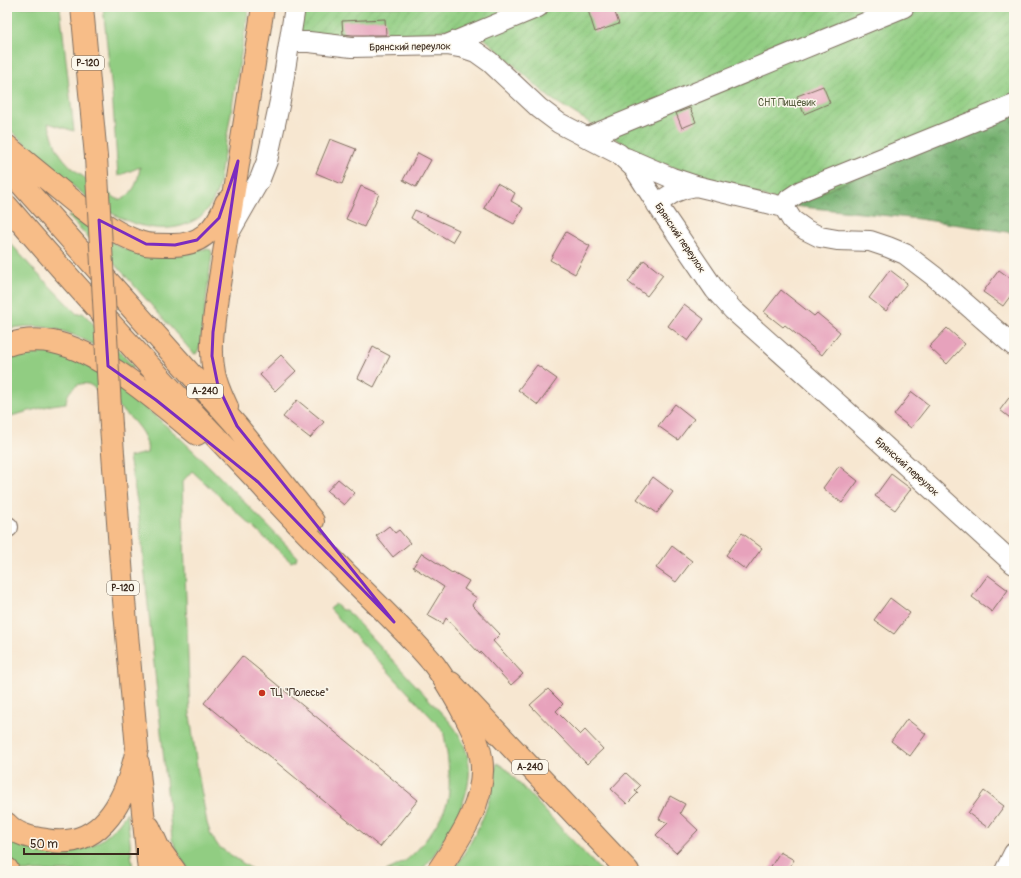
<svg xmlns="http://www.w3.org/2000/svg" width="1021" height="878" viewBox="0 0 1021 878" font-family="Pangolin,sans-serif">
<style>
.grass{fill:#91cd82;stroke:#667c50}
.forest{fill:url(#forest-crowns);stroke:#586d47}
.garden{fill:url(#garden-furrows);stroke:#667c50}
.building{fill:#e7a2bc}
.lines{fill:none;stroke-linecap:round;stroke-linejoin:round}
.minor-casing{stroke:#7d6c5d;stroke-width:22}
.major-casing{stroke:#7d6c5d;stroke-width:24}
.highway-casing{stroke:#7d6c5d;stroke-width:24}
.minor{stroke:#fff;stroke-width:20}
.major{stroke:#f7bd88;stroke-width:22}
.highway{stroke:#f7bd88;stroke-width:22}
.highway-bridge-casing{stroke:#7d6c5d;stroke-width:24;stroke-linecap:butt}
.highway-bridge{stroke:#f7bd88;stroke-width:22}
.marked{fill:none;stroke:#7b2cbf;stroke-width:3;stroke-linejoin:round}
.poi-dot{fill:#c8321e;stroke:#fbf7ec;stroke-width:1.5}
.labels{text-anchor:middle;dominant-baseline:central;stroke-width:3;stroke-linejoin:round;paint-order:stroke}
.shield{fill:#fbf7ec;stroke:#75685c;stroke-width:1}
.shield-label{font-size:9px;font-weight:bold;fill:#3b2a1e}
.street-label{font-size:10px;fill:#3b2a1e;stroke:#fbf7ec}
.park-label{font-size:10px;fill:#555b3c;stroke:#fbf7ec}
.poi-label{font-size:10px;fill:#3b2a1e;stroke:#fbf7ec;text-anchor:start}
</style>
<defs>
<pattern id="forest-crowns" width="20" height="18" patternUnits="userSpaceOnUse"><rect width="20" height="18" fill="#74b070"/><path d="M2 6a3 3 0 1 1 6 0M12 15a3 3 0 1 1 6 0" fill="none" stroke="#608f5b"/></pattern>
<pattern id="garden-furrows" width="10" height="10" patternUnits="userSpaceOnUse"><rect width="10" height="10" fill="#91cd82"/><path d="M-1 1l2-2M0 10L10 0M9 11l2-2" fill="none" stroke="#7eb070"/></pattern>
</defs>
<rect width="100%" height="100%" fill="#fbf7ec"/>
<filter id="ink" filterUnits="userSpaceOnUse"><feTurbulence type="fractalNoise" baseFrequency=".025" numOctaves="2"/><feDisplacementMap in="SourceGraphic" scale="8" xChannelSelector="R" yChannelSelector="G"/><feConvolveMatrix kernelMatrix="1 2 1 2 8 2 1 2 1" color-interpolation-filters="sRGB"/></filter>
<filter id="wash" filterUnits="userSpaceOnUse"><feTurbulence type="fractalNoise" baseFrequency=".012" numOctaves="4" result="noise"/><feDisplacementMap in="SourceGraphic" scale="16" xChannelSelector="R" yChannelSelector="G"/><feGaussianBlur stdDeviation="0.9" result="paint"/><feColorMatrix in="noise" values="0 0 0 0 0 0 0 0 0 0 0 0 0 0 0 0 0 1.4 0 .05"/><feComposite in="paint" operator="in"/></filter>
<g filter="url(#wash)">
<rect width="100%" height="100%" fill="#f7e7d1"/>
<path class="grass" d="M7 7H60L74 131 48 123C51 131 53 139 56 147 68 171 95 184 117 199H123C135 191 138 181 140 167L118 176 112 92 103 7H249L218 189C211 208 202 220 181 226 132 239 84 196 50 166 36 153 21 140 7 127Z
M68 216H74C105 239 131 260 172 256 182 255 202 246 211 250L212 254 200 347 196 354 193 353 124 274Z
M7 240 14 247 33 269 77 314 83 313 133 366V369C92 343 58 318 7 329Z
M17 351H50L82 362 115 384 146 408 180 438 215 472 297 556 296 560 291 562 192 471 182 482 190 715 197 767 207 823 211 835 219 847 253 870 269 871H190L181 859 172 839 138 507 129 457 147 453C152 428 109 400 92 386 80 378 66 391 66 403L52 405 7 417V355Z
M335 604 342 610H346L450 722C479 758 472 789 451 828 442 843 433 858 421 871H386C394 867 404 863 410 857 423 846 440 821 446 806 453 789 447 748 443 730L330 609Z
M497 763 505 768 601 871H453C468 848 483 823 490 797 493 786 493 773 497 763Z
M127 812 133 871H19L7 855V836C27 841 47 848 68 850 72 851 76 849 80 849 101 845 116 829 127 812Z"/>
<path class="forest" d="M1014 106V233L919 219 793 206 1006 107Z"/>
<path class="garden" d="M295 7H1014V106L1006 107 793 206 648 159 550 98 471 26 355 43 290 42Z"/>
<g id="blocks">
<path class="building" d="M587 7H613L619 24 595 32Z
M385 19 386 35H353L343 34 342 21Z
M823 86 830 103 804 114 797 96Z
M690 108 696 122 682 128 676 113Z
M330 139 356 149 342 184 316 173Z
M418 153 431 160 416 187 403 180Z
M497 183 515 193 511 201 523 208 514 224 484 208Z
M361 186 379 194 364 227 346 219Z
M415 210 459 230 452 242 411 218Z
M566 232 590 246 575 274 550 260Z
M644 260 663 275 647 296 628 282Z
M890 270 907 283 886 311 869 298Z
M999 270 1014 281V291L1003 306 983 292Z
M781 290 814 316 817 313 840 332 822 355 785 325 783 327 764 312Z
M684 304 704 319 688 341 668 326Z
M947 328 965 344 947 364 929 347Z
M373 347 390 356 374 387 358 378Z
M281 355 296 371 275 391 260 375Z
M537 365 557 379 538 405 518 390Z
M1014 391V421L1000 410Z
M912 392 929 405 911 428 894 415Z
M297 400 324 422 310 438 283 417Z
M675 404 694 419 678 440 658 426Z
M839 466 858 481 842 503 823 488Z
M891 474 911 489 895 510 875 496Z
M653 477 673 492 657 513 637 499Z
M338 479 355 493 344 505 327 491Z
M389 526 395 533 399 530 410 543 393 557 376 536Z
M742 533 762 548 746 570 726 555Z
M672 546 692 561 676 582 656 568Z
M422 553 452 573 453 572 469 581 464 589 477 598 472 605 500 634 493 641 523 674 511 685 481 652 480 654 446 618 443 624 427 615 444 587 413 567Z
M988 575 1008 590 992 612 972 597Z
M890 598 910 613 894 634 874 620Z
M242 656 418 800 380 847 204 703Z
M548 689 563 704 556 711 580 735 585 730 603 749 587 764 530 705Z
M907 719 926 734 910 756 891 741Z
M626 773 640 786 635 791 638 793 627 804 611 789Z
M984 791 1004 806 988 828 968 813Z
M670 796 685 804 680 813 698 830 676 853 656 835 668 823 659 819Z
M780 852 794 860 787 871H768Z"/>
</g>
</g>
<g filter="url(#ink)">
<use href="#blocks" fill-opacity="0" stroke="#7d6c5d" stroke-width="1"/>
<g class="lines">
<defs>
<path id="minor" d="M290 42H309L352 47 447 45 464 48 476 52 490 62 539 108 559 123 619 154 634 168 660 209 715 290 733 310 844 409 1014 564
M447 45 538 7
M1014 105 801 191 789 199 784 207 792 220 806 230 820 237 837 240 870 241 888 247 905 254 935 277 1014 346
M588 137 904 7
M626 158 672 178 696 186 784 207
M657 205C669 194 680 188 696 186
M229 233 260 179 267 161 280 101 295 7
M7 527H8
M1005 871 1014 853"/>
<path id="major" d="M451 683 628 871"/>
<path id="highway" d="M82 7 96 157
M7 146C22 159 38 172 54 185 79 206 114 236 146 244 153 245 162 245 170 245 200 246 216 230 226 203
M7 168 237 426 313 521
M7 206C86 299 169 388 253 476 281 507 310 537 339 566 370 598 403 628 432 662 444 677 453 694 462 710 470 725 478 740 481 757 488 798 460 839 438 871
M7 345C22 340 37 339 53 342 102 352 158 402 197 434
M227 407C222 396 216 384 214 372 209 348 214 322 217 297L263 7
M138 763 149 871
M7 824C17 835 32 838 46 840 104 851 127 796 137 749L122 577 111 426
M149 827 158 847 175 871
M7 869 8 871"/>
</defs>
<use href="#minor" class="minor-casing"/>
<use href="#major" class="major-casing"/>
<use href="#highway" class="highway-casing"/>
<use href="#minor" class="minor"/>
<use href="#major" class="major"/>
<use href="#highway" class="highway"/>
<defs>
<path id="highway-bridge" d="M96 157 111 426"/>
</defs>
<use href="#highway-bridge" class="highway-bridge-casing"/>
<use href="#highway-bridge" class="highway-bridge"/>
</g>
</g>
<path class="marked" d="M238 161 213 332 212 356 218 386 237 426 394 622 258 482 156 400 108 366 99 220 146 244 175 245 197 240 219 218Z"/>
<circle class="poi-dot" cx="262" cy="693" r="4"/>
<g class="labels">
<g class="shield">
<rect x="72" y="56" width="32" height="14" rx="3"/>
<rect x="187" y="384" width="36" height="14" rx="3"/>
<rect x="107" y="581" width="32" height="14" rx="3"/>
<rect x="512" y="760" width="36" height="14" rx="3"/>
</g>
<g class="shield-label">
<text x="88" y="63">Р-120</text>
<text x="205" y="391">А-240</text>
<text x="123" y="588">Р-120</text>
<text x="530" y="767">А-240</text>
</g>
<g class="street-label">
<text transform="translate(410 47) rotate(-1)">Брянский переулок</text>
<text transform="translate(680 238) rotate(56)">Брянский переулок</text>
<text transform="translate(907 467) rotate(42)">Брянский переулок</text>
</g>
<g class="park-label">
<text x="787" y="103">СНТ Пищевик</text>
</g>
<g class="poi-label">
<text x="270" y="693">ТЦ "Полесье"</text>
</g>
</g>
<rect width="1021" height="878" fill="none" stroke="#fbf7ec" stroke-width="24"/>
<path d="M24 848v6h114v-6" fill="none" stroke="#3b2a1e" stroke-width="2"/>
<text x="30" y="848" font-size="12" fill="#3b2a1e" stroke="#fbf7ec" stroke-width="3" paint-order="stroke">50 m</text>
</svg>
